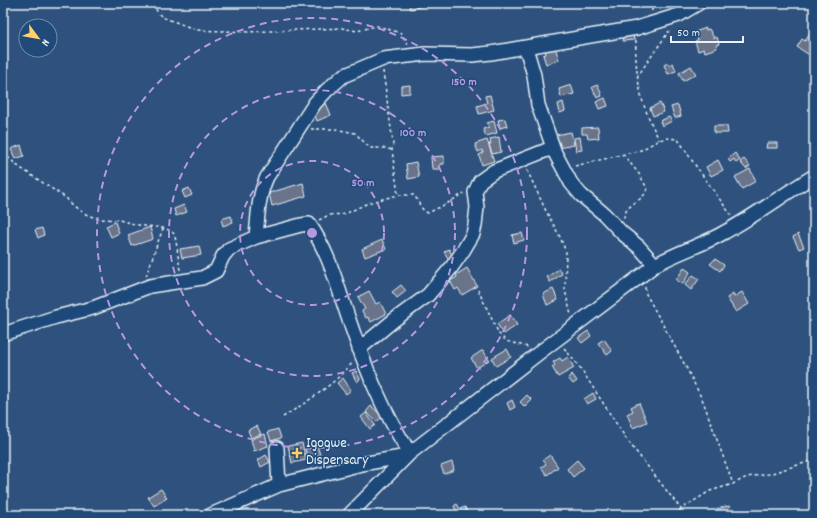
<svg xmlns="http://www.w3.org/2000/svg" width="817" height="518" viewBox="0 0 817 518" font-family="Dekko,sans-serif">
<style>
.building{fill:#697389;stroke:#e8f1f8}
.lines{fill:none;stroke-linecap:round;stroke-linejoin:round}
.minor-casing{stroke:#e8f1f8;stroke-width:16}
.path{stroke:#e8f1f8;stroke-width:1.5;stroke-dasharray:3 3;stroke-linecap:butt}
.minor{stroke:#1f4a7a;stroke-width:13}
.ring{fill:none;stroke:#b798de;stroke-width:2;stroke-dasharray:7 5}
.poi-dot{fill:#ffd166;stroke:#1f4a7a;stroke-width:1.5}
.labels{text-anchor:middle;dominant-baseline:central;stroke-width:3;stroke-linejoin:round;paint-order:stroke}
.poi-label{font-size:15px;fill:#e8f1f8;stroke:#1f4a7a;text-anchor:start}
.centre{fill:#b798de;stroke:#1f4a7a;stroke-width:2}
.ring-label{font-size:12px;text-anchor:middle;font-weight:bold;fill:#b798de;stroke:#1f4a7a;stroke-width:3;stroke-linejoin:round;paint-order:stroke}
</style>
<rect width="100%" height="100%" fill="#2e527d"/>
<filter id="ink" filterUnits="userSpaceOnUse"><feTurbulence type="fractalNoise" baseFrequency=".025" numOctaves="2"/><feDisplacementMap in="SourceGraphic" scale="8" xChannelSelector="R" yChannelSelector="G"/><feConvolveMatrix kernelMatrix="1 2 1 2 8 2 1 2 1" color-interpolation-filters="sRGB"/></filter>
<g filter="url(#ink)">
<path class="building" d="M409 3H428V5L410 9Z
M706 28V30L709 29 714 38 717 37 719 44 716 45 717 48 705 52 704 49 698 51 695 41 698 40 695 32Z
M633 33 634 40 623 41 622 35Z
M810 34 814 37V58L797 47 802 39 805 41Z
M555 47 559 60 546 64 543 55 546 54 545 51Z
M668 63 669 65 673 63 676 71 668 74 664 65Z
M691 66 696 74 683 81 679 73Z
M410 85V93L401 94V86Z
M571 85 574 94 561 97 559 89Z
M598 85 602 96 597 98 592 87Z
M490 95 494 110 479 114 477 106 487 103 485 96Z
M605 98 608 106 599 109 596 102Z
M563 102 565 111 560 113 558 104Z
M326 103 331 115 317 121 313 109Z
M660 103 664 112 653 116 650 108Z
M678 105 681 116 675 118 671 107Z
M669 117 672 121 662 126 660 121Z
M505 119 507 126 500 128 498 120Z
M494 121 497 133 486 136 483 129 489 127 487 123Z
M714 126H727L728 133H714Z
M598 127 599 138 588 139 587 134H582V128Z
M571 132 574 145 558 148 556 135Z
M499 137 501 152 492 154 489 144H491L490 139Z
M580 137 582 150 576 151 574 138Z
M487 140 494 161 482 165 479 155 483 153 482 150 478 152 475 144Z
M767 143H777V148H766Z
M21 145 24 156 15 159 11 149Z
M735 153 740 160 736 163 734 159 730 162 728 159Z
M444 156V164H440V169H432L431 157Z
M744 159 750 166 746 169 740 162Z
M718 160 723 170 711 176 706 167Z
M416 162 419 177 408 179 406 164Z
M750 169 756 181 742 189 735 177Z
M303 183 306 196 272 206 269 193Z
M189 188 192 195 185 198 182 191Z
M184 205 187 212 176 216 174 209Z
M231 216 233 222 223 226 221 219Z
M115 222 119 233 111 237 106 226Z
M150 227 153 239 132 246 128 235Z
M42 228 44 235 38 238 35 230Z
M522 233 524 240 514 243 512 235Z
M798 234 804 247 799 249 793 237Z
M382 240 386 249 365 257 362 249Z
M199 246 201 255 182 258 180 249Z
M449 249 454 259 450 261 444 252Z
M715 259 724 265 720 271 710 264Z
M467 268 477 286 462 295 458 288 455 290 450 281 457 277 456 275Z
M684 268 690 272 683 284 676 280Z
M559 269 562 274 550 282 547 277Z
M693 275 699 279 691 290 685 285Z
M401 285 406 291 397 298 392 292Z
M553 289 558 300 547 305 543 294Z
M369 291 376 304 380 302 386 314 371 322 368 317 366 318 362 311 365 309 358 297Z
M742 292 749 304 736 312 727 298 733 294 734 297Z
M510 315 517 325 504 334 497 324Z
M588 331 591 336 582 343 578 338Z
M604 339 612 351 607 355 598 343Z
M507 349 511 357 496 366 492 358Z
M483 350 489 360 477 368 471 358Z
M568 357 574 368 558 377 552 367 555 365 553 362 560 358 562 361Z
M356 371 360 379 357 382 352 373Z
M572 374 577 381 573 384 568 378Z
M343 378 351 390 346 394 337 383Z
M593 393 596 399 587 404 584 399Z
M527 395 532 400 525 407 520 402Z
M512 400 515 407 510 410 507 403Z
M639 403 647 422 633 428 627 414 633 411 631 407Z
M371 406 382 416 377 422 366 412Z
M366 413 375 425 370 429 361 417Z
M257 426 261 434 251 438 248 430Z
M278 429 281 438 271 441 268 432Z
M265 434 268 446 254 451 251 439Z
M302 443 306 460 292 463 288 446Z
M317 445 320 455 308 459 305 449Z
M266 455 270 462 261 467 258 460Z
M550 455 558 467 547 475 541 467 546 464 543 460Z
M577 460 584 468 573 477 567 469Z
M452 462 454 470 444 474 441 466Z
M161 489 167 498 154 506 148 497Z
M457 504 460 509 465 507 467 512 462 515H458L454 506Z
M729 506 731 515H719L717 509Z"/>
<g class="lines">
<defs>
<path id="minor" d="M526 48 534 75 538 105 555 153
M256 237C258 216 258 196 267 177L315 103 327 90 343 76 383 59 425 54 472 55 491 53 637 28 679 15 699 3
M3 334 56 317 93 308 150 286 202 278 216 271 223 256 229 249 256 237 301 225 309 224C329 252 337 285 348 317 364 364 382 411 410 453
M359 349 394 320 428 295 451 268 463 251 473 234 475 225 477 207 475 192 480 181 494 171 547 150H552L555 153 571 183 581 195 604 214 622 233 639 247 655 265
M277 448 279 485
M211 515 279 485 362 464 407 456
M349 515 410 453 540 352 655 265C678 252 703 245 725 232 756 215 784 194 814 176"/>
</defs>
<use href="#minor" class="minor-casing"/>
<path class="path" d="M155 3 157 12 162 17 197 30 246 32 342 28 357 31 377 26 401 33 408 45
M652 11V3
M636 40C635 60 637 79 642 99 646 113 653 127 659 140
M383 71 393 143 392 150 398 195H414C419 201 420 210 428 213L448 203 464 193
M637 77 669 31
M311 129H335L355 133 370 148H384L392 150
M3 153 19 167 66 198C73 206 83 214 93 217 101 220 110 219 118 220 125 221 132 224 139 225 148 227 168 226 174 234 176 236 179 264 180 270
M623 154 639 174 647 188C645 202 624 203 624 219
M575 166 641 150 659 140 667 138 677 139 680 142 693 162 731 215
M527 170 546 211 560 237 566 252 565 290 571 315
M319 220 329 215 345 214 368 203 398 195
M146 276 159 239 163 229
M645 287 646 294 651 303 686 367 703 401 733 484
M478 290 499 334 506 341 528 347
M564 348 581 369 627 440 681 509
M283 417C308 401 334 385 353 362
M675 515 681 509 710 491 733 484 747 477 769 474 814 460"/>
<use href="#minor" class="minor"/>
</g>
</g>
<g class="ring">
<circle cx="312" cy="233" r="72"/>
<circle cx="312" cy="233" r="143"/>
<circle cx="312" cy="233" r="215"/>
</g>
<path class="poi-dot" d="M295 447h4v4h4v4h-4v4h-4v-4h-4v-4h4z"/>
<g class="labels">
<g class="poi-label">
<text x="306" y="444">Igogwe<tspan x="306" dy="17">Dispensary</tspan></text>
</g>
</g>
<circle cx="312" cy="233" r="6" class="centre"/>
<g class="ring-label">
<text x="464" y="85">150 m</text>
<text x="413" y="136">100 m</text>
<text x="363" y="186">50 m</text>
</g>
<rect width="817" height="518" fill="none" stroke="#1f4a7a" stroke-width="16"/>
<rect x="8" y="8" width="801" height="502" fill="none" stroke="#e8f1f8" stroke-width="1.5" filter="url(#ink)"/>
<g transform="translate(38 38) rotate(122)"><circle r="19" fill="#1f4a7a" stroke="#6f8dac"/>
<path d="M0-3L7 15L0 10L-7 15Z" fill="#ffd166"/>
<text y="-6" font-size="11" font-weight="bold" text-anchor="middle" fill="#e8f1f8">N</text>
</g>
<path d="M671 36v6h72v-6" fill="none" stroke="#e8f1f8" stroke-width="2"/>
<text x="677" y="36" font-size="12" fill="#e8f1f8" stroke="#1f4a7a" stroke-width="3" paint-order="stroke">50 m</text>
</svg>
